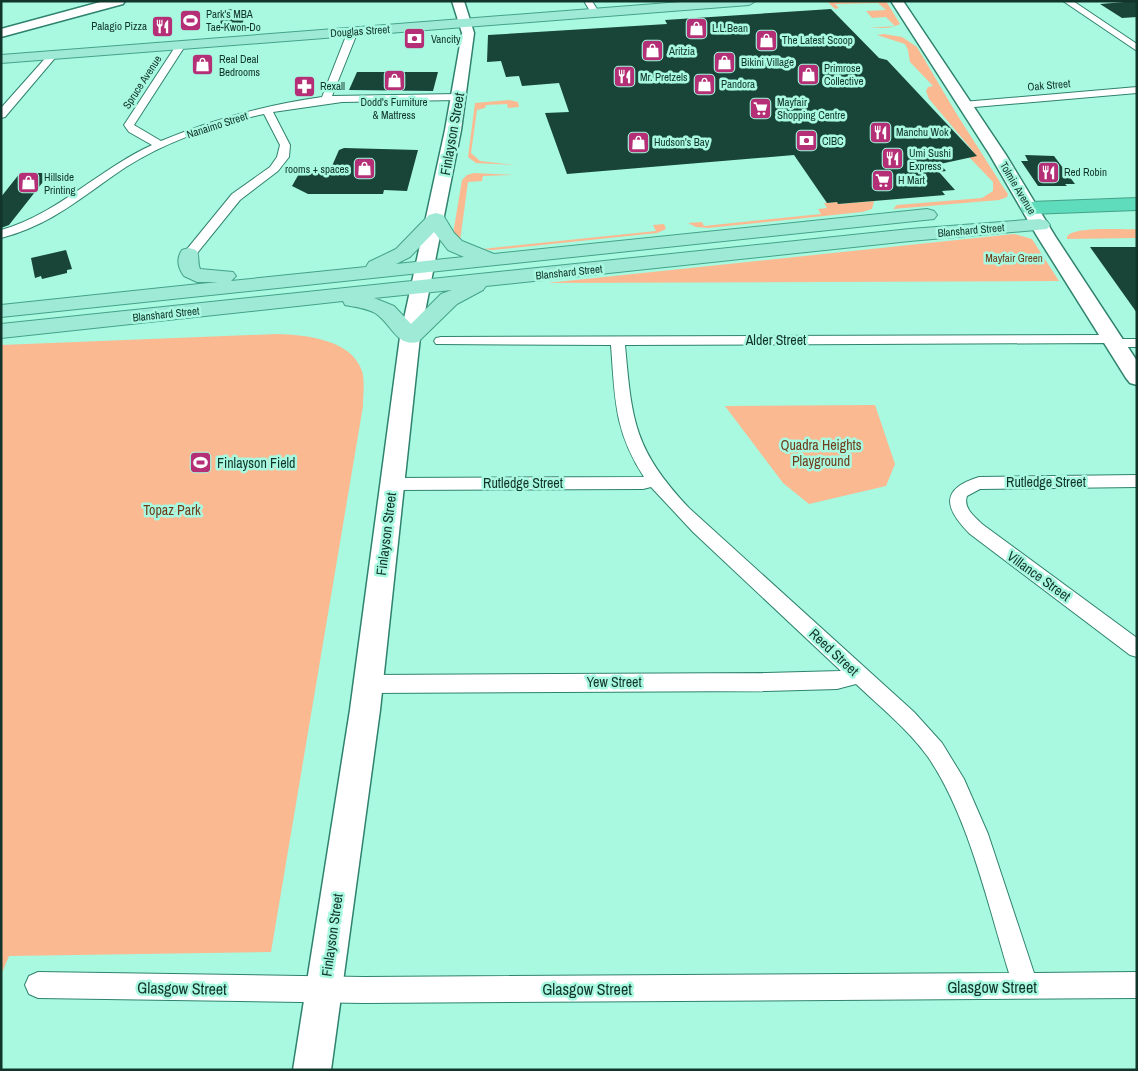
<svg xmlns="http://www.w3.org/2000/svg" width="1138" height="1071" viewBox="0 0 1138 1071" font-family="'Archivo Narrow',sans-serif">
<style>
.green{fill:#fab991}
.building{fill:#194438}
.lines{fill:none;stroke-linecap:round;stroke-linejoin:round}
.street-casing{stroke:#2f826d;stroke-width:2}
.secondary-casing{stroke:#2f826d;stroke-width:3}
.primary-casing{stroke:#44a289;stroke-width:2}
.highway-casing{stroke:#44a289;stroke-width:2}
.street{fill:#fff;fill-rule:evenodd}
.secondary{fill:#fff;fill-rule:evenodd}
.primary{fill:#9fead6;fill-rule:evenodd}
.highway{fill:#5fdcbb;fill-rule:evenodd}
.labels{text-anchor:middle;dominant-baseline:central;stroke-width:5;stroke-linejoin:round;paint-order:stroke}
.far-poi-label{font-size:11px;fill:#12352b;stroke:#a8f9e0;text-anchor:start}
.far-street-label{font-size:11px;fill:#12352b;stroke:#a8f9e0}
.far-park-label{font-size:11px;fill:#6f3d1b;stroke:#a8f9e0}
.street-label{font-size:14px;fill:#12352b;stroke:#a8f9e0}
.park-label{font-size:14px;fill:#6f3d1b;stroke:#a8f9e0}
.poi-label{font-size:14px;fill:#12352b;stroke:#a8f9e0;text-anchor:start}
.near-street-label{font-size:16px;fill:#12352b;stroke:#a8f9e0}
</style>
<rect width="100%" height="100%" fill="#a8f9e0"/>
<path class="green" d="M886 1 900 24C890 29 880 28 869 28L895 26 886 17 872 18 866 11 886 10 878 3 835 4 839 8 835 9 828 2Z
M884 34 902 37 917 47 956 113 1005 190 1008 194 1007 197 999 200 893 209 897 205 982 198 993 191V182L969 157 973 151 929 99 926 91 928 87 933 86 910 62 908 50 905 44 877 35Z
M509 100 518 102 519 107 508 108 507 104 486 105 485 108 477 110 471 153 480 161 515 165 476 163 468 157 475 103Z
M474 173 513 175 483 176 482 181 468 182 460 241 453 234 462 180 467 175Z
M874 201 872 209 862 212 708 228 696 227 688 223 702 222 704 226 821 214 818 209 827 208 824 203 837 202 839 204Z
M664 224 666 229 657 233 493 250 482 249 656 231 653 225Z
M1137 229V238L1067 239V236C1077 226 1122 230 1137 229Z
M1014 234 1032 239 1059 281 547 283Z
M277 334C306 335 351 339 362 371 365 382 363 395 363 406L271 952 9 956 1 975V345Z
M875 405 895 464 886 486 809 504 783 483 725 406Z"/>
<path class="building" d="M1137 1V17L1122 18 1100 4Z
M244 8 243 24 220 26 222 10Z
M831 9 879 58 887 60 977 156 940 164 946 171 939 172 955 190 942 191 945 195 838 204 837 202 827 203 794 155 567 174 545 113 569 112 559 83 522 86 519 76 506 77 501 61 487 62 488 35 667 24 665 20Z
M357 72H438L433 91 349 90Z
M344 148 418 150 407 191 384 190 383 194H308L292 186 300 172 332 166 339 150Z
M1025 155 1054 156 1075 184H1065L1067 186H1038L1021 161H1028Z
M20 173H50L9 225 1 228V197Z
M1090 247H1137V313Z
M66 250 72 269 67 270V273L42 279 41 276 35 278 31 258Z"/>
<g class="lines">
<defs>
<path id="street" d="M584 1H592L600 14 599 16H593Z
M1063 1H1073L1137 44V51Z
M353 28 358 31 332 96 458 94 463 97 458 100 342 102 273 112 290 145 289 157 278 171 240 200 194 257 189 258 183 254 232 194 270 167 277 157 280 145 264 114C217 124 167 141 126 167 84 195 52 225 1 238V230C58 214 99 169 152 145L129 132 124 125 177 44 180 43 185 46 134 125 161 141C213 119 266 105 322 97L348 31Z
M52 53 55 54V58L5 117 1 118V108L49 54Z
M1137 87V93L963 108 958 105 963 102Z
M1111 335 1118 339H1137V347H1114L1107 343 625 345C632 422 634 449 689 508L914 712 942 743 964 779 988 834 1034 973 1137 972V998L364 1003 38 998 29 994 25 985 29 976 38 972 364 977 1009 973C988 905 968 815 928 757 908 729 880 707 856 684L837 689 766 691 369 693 362 690 359 684 362 678 369 675 766 673 841 671 693 532 651 487 643 489 392 490 386 488 384 484 386 480 392 478 644 477C614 431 615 398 611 345L436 344 434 341 436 338 441 337Z
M1137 475V487L980 489 967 496C963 508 974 516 982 524L1137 638V657L1130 655 970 534C944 508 940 489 979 477Z"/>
<path id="secondary" d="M104 1H125L123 4 1 37V29Z
M452 1H464L474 33 461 130 420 337 380 710 331 1070H293L350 710 400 337 445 130 462 33Z
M891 1H903L1006 155 1055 236 1137 361V385L1130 383 1126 378 1037 236 990 155Z"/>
<path id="primary" d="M694 1H756L749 5 1 63V55Z
M927 209 934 211 937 215 934 219 1 317V305L218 282H197L184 276C178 268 176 259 182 250L189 248 196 250C200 256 197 262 200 269L233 272 236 276 231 281 366 267 369 262 396 249 429 215 436 213 443 215 454 233 462 241 494 254ZM434 232 448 250 464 257 396 264 410 257Z
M1040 219 1047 221 1050 225 1047 229 910 241 486 286 483 290 457 304 418 342C396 347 392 324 375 313 366 308 356 307 345 305L343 301 1 338V324L910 229ZM452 290 441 294 411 324 394 306 374 298Z"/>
<path id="highway" d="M1137 198V210L1030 214 1023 212 1021 208 1023 204 1030 202Z"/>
</defs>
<use href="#street" class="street-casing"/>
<use href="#secondary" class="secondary-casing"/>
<use href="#primary" class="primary-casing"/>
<use href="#highway" class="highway-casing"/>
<use href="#street" class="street"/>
<use href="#secondary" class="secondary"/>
<use href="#primary" class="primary"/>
<use href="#highway" class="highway"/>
</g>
<defs>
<symbol id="stadium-square" viewBox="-11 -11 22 22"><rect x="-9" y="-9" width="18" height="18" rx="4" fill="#b42f75" stroke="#a8f9e0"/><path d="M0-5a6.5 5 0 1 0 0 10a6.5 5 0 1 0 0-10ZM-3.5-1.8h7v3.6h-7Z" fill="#fff"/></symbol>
<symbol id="restaurant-square" viewBox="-11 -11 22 22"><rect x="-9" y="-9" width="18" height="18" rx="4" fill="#b42f75" stroke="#a8f9e0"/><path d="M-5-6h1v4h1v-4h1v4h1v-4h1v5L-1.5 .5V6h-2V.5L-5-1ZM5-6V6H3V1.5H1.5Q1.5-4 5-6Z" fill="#fff"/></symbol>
<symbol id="shop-square" viewBox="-11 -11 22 22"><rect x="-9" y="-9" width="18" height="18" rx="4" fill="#b42f75" stroke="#a8f9e0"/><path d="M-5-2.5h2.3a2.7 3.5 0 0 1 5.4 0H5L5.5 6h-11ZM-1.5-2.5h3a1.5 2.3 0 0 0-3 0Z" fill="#fff"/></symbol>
<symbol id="bank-square" viewBox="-11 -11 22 22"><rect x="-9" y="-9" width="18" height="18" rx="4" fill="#b42f75" stroke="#a8f9e0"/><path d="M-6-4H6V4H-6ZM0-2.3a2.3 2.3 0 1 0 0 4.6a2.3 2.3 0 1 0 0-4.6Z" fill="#fff"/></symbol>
<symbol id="pharmacy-square" viewBox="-11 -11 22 22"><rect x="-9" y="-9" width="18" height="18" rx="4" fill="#b42f75" stroke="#a8f9e0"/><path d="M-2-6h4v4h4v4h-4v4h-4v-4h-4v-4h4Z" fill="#fff"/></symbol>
<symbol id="supermarket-square" viewBox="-11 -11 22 22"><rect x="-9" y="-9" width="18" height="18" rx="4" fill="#b42f75" stroke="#a8f9e0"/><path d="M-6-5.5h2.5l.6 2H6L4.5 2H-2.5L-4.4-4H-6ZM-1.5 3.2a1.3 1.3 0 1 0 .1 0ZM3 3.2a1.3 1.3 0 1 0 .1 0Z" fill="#fff"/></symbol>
</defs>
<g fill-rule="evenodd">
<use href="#stadium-square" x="178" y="8" width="25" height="25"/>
<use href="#restaurant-square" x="150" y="14" width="25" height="25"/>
<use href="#shop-square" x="684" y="16" width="25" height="25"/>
<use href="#bank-square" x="402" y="26" width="25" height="25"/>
<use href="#shop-square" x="754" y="28" width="25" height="25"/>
<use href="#shop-square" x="640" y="38" width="25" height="25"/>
<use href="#shop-square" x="712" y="50" width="25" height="25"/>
<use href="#shop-square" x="190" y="52" width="25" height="25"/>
<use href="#shop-square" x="796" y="62" width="25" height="25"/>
<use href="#restaurant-square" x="612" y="64" width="25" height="25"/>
<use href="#shop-square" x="382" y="68" width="25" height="25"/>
<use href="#shop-square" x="692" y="72" width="25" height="25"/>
<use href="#pharmacy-square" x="292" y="74" width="25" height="25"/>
<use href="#supermarket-square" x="748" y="96" width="25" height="25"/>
<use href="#restaurant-square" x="868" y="120" width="25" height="25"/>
<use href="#bank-square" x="794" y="128" width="25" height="25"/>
<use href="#shop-square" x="626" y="130" width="25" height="25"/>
<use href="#restaurant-square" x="880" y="146" width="25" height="25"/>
<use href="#shop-square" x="352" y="156" width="25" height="25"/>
<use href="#restaurant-square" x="1036" y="160" width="25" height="25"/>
<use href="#supermarket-square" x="870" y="168" width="25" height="25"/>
<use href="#shop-square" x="16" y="170" width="25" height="25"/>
<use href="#stadium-square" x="188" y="450" width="25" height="25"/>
</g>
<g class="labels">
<g class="far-poi-label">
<text x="206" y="14">Park's MBA<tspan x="206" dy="13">Tae-Kwon-Do</tspan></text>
<text x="147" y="26" text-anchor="end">Palagio Pizza</text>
<text x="712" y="28">L.L.Bean</text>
<text x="431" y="39">Vancity</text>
<text x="782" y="40">The Latest Scoop</text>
<text x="669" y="51">Aritzia</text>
<text x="219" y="59">Real Deal<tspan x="219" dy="13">Bedrooms</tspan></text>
<text x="741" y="62">Bikini Village</text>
<text x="824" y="68">Primrose<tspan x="824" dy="13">Collective</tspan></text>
<text x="640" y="77">Mr. Pretzels</text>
<text x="721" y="84">Pandora</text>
<text x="320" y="86">Rexall</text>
<text x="394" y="102" text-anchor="middle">Dodd's Furniture<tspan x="394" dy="13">&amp; Mattress</tspan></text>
<text x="777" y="102">Mayfair<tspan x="777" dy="13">Shopping Centre</tspan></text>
<text x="896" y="132">Manchu Wok</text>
<text x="822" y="141">CIBC</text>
<text x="654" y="142">Hudson's Bay</text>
<text x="909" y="153">Umi Sushi<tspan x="909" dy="13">Express</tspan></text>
<text x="349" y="169" text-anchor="end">rooms + spaces</text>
<text x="1064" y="172">Red Robin</text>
<text x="44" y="177">Hillside<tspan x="44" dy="13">Printing</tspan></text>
<text x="898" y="180">H Mart</text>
</g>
<g class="far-street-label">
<text transform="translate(360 31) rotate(-4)">Douglas Street</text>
<text transform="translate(142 82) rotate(-57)">Spruce Avenue</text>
<text transform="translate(1049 85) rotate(-5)">Oak Street</text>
<text transform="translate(217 125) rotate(-18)">Nanaimo Street</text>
<text transform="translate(1018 188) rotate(59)">Tolmie Avenue</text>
<text transform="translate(971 230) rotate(-5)">Blanshard Street</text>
<text transform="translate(569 272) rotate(-6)">Blanshard Street</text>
<text transform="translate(166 314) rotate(-6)">Blanshard Street</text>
</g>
<g class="far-park-label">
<text x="1014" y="258">Mayfair Green</text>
</g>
<g class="street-label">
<text transform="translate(452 134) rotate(-80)">Finlayson Street</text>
<text x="776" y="340">Alder Street</text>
<text x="1046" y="482">Rutledge Street</text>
<text x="523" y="483">Rutledge Street</text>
<text transform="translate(386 534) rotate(-83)">Finlayson Street</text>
<text transform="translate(1039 576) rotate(36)">Villance Street</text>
<text transform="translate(834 652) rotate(43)">Reed Street</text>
<text x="614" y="682">Yew Street</text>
<text transform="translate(332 935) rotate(-82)">Finlayson Street</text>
</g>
<g class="park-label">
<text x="821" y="445">Quadra Heights<tspan x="821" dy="16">Playground</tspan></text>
<text x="172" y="510">Topaz Park</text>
</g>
<g class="poi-label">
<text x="217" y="463">Finlayson Field</text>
</g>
<g class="near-street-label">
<text x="992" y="987">Glasgow Street</text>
<text transform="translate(182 988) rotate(1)">Glasgow Street</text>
<text x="587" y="989">Glasgow Street</text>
</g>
</g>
<rect width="1138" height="1071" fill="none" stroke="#12352b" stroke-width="5"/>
</svg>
